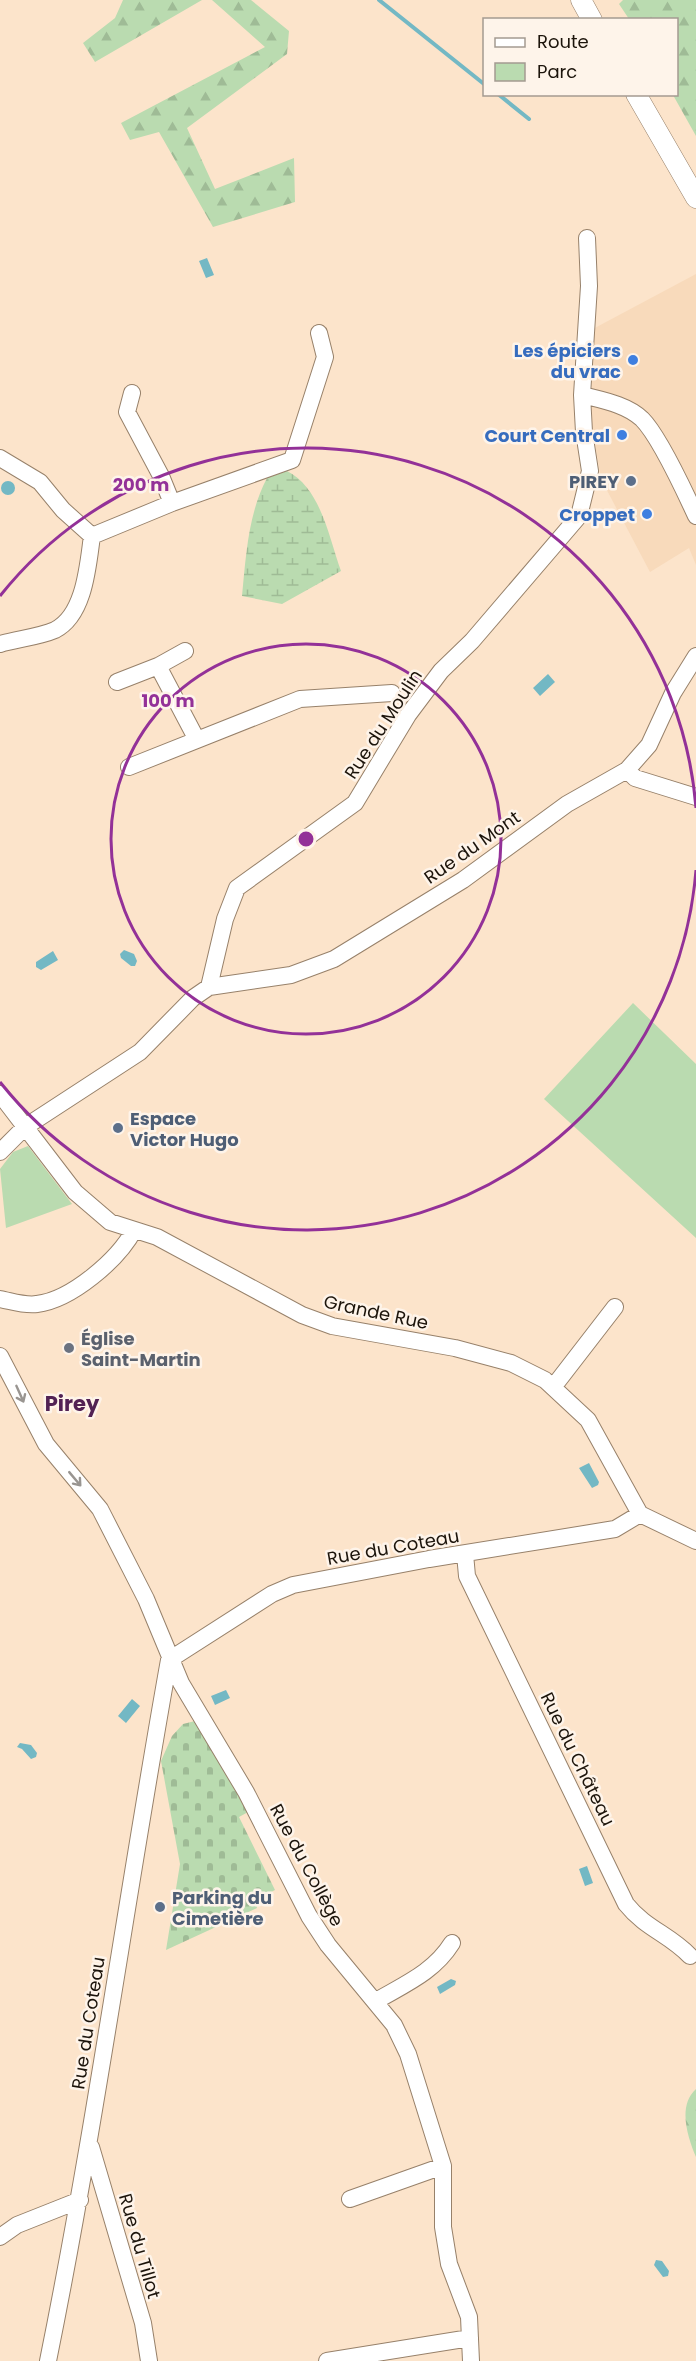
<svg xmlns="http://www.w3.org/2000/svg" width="696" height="2361" viewBox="0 0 696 2361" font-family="Poppins,sans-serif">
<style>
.built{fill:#f8dabb}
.forest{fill:url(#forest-firs)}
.wetland{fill:url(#wetland-marsh)}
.cemetery{fill:url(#cemetery-stones)}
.park{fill:#badbb0}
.water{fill:#73b8c4}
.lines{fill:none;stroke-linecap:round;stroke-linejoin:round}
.stream{stroke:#73b8c4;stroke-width:4}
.minor-casing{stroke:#97816a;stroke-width:18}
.major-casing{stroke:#97816a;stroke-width:21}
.minor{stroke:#fff;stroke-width:16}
.major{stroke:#fff;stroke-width:20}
.oneway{stroke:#999591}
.ring{fill:none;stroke:#933198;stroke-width:3}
.shop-dot{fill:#3f7fe0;stroke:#fef4ea;stroke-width:2}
.service-dot{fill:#5c6f8a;stroke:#fef4ea;stroke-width:2}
.worship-dot{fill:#6b7280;stroke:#fef4ea;stroke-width:2}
.labels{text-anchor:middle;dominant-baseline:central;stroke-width:5;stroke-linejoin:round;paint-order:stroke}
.shop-label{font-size:18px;font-weight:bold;fill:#366cbe;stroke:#fef4ea;text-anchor:end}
.service-label{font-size:18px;font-weight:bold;fill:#4e5e75;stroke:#fef4ea;text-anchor:start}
.street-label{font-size:18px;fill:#1c140b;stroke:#fef4ea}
.worship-label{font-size:18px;font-weight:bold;fill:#5b616d;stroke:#fef4ea;text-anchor:start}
.quarter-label{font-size:21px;font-weight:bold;fill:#522254;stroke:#fef4ea}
.centre{fill:#933198;stroke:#fef4ea;stroke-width:3}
.ring-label{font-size:18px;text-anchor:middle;font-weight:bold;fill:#933198;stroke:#fef4ea;stroke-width:5;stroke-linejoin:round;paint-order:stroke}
</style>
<defs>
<pattern id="forest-firs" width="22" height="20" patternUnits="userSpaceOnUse" patternTransform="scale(1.5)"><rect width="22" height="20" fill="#badbb0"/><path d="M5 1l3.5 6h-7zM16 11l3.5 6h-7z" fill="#9fbb96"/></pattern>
<pattern id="wetland-marsh" width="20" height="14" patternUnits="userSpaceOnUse" patternTransform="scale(1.5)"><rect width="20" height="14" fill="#badbb0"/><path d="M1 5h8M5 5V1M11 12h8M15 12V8" fill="none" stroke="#9fbb96"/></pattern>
<pattern id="cemetery-stones" width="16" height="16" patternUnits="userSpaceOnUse" patternTransform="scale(1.5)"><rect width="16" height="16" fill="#badbb0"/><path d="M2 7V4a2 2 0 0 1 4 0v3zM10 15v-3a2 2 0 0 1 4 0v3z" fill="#9fbb96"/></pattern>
</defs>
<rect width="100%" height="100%" fill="#fce4cb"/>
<path class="built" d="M696 274V565L689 548 650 572 601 479 592 426 591 330Z"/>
<path class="forest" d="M123 0H202L95 62 83 43 115 18Z
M212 0H251L289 31 287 54 187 128 215 189 294 158 295 202 213 227 159 132 130 140 121 123 265 47Z
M623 0H696V136L673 95 676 94V20L629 19 619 4Z
M696 2089V2157C688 2138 677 2106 696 2089Z"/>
<path class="wetland" d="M287 471C321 488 329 538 341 571L282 604 242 596C246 556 248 514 267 478Z"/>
<path class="cemetery" d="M195 1721 250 1811 239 1817 275 1890 255 1900 257 1908 166 1950 180 1864 161 1761 172 1736 183 1724Z"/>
<path class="park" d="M633 1003 696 1064V1238L544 1099Z
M28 1146 72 1204 6 1228 0 1169 13 1152Z"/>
<path class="water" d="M207 258 214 275 206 278 199 261Z
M1 488a7 7 0 1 1 14 0a7 7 0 1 1-14 0Z
M548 674 555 682 540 696 533 688Z
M124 950 134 954 137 961 135 966H131L121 958 120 954Z
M53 951 58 960 41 970 36 967V962Z
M589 1463 599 1482 598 1485 592 1488 579 1468Z
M226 1690 230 1698 215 1705 211 1696Z
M132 1699 140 1706 126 1723 118 1716Z
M20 1743 31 1745 37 1753 36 1757 31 1759 22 1749 17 1747Z
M587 1866 593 1883 585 1886 579 1869Z
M451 1979 456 1981 455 1985 440 1994 437 1987Z
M656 2260 662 2261 669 2271 668 2276 663 2277 654 2265Z"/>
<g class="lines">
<path class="stream" d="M379 0 484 84
M498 94 529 119"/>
<defs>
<path id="minor" d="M132 393 127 412 161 476 172 503
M582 395C601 400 626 404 642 419 659 436 685 492 696 516
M0 458 40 482 63 510 92 536 172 503 292 460 325 357 319 333
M0 644C17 639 39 637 55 630 85 615 88 564 92 536
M158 666 185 651
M117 682 158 666 197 740
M129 767 300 699 392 693
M627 770 635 778 696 797
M209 987 225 919 237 888 355 803 408 715 441 671 472 641 579 516 590 471 584 432 582 395 589 286 587 238
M0 1094 75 1192 110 1222 157 1237 302 1315 332 1326 455 1348 511 1363 545 1380 588 1420 640 1514
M0 1152 25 1127 140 1052 193 998 209 987 291 975 334 959 463 880 567 804 627 770 649 745 673 693 696 656
M0 1299C11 1301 25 1306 37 1304 71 1300 118 1260 134 1230
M0 1356 46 1444 100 1509 146 1599 181 1683 246 1792 309 1916 328 1945 394 2025 408 2054 443 2166V2227L449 2264 469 2317 471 2361
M554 1386 615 1307
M640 1514 696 1541
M465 1554 467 1576 626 1904C646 1929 669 1934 690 1956
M169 1660 272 1594 293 1585 429 1559 615 1529 640 1514
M376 2001C405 1984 434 1972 452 1943
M91 2147 143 2323 149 2361
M350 2199 443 2166
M0 2237 17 2225 80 2200
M48 2361C95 2129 127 1894 169 1660
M327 2361 470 2338"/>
<path id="major" d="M581 0 592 20
M636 94 696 198"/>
</defs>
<use href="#minor" class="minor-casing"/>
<use href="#major" class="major-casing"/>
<use href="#minor" class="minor"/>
<use href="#major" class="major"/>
</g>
<defs><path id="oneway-shaft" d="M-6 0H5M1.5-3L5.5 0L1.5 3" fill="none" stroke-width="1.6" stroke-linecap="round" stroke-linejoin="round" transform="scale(1.5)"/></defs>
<g class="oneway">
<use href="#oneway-shaft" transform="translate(20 1394) rotate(66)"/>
<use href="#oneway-shaft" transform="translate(75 1479) rotate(50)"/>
</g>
<g class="ring">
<circle cx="306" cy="839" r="195"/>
<path d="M696 870A391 391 0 0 1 0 1082M0 596A391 391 0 0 1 696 808"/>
</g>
<g class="shop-dot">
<circle cx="633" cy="360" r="6"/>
<circle cx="622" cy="435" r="6"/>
<circle cx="647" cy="514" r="6"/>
</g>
<g class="service-dot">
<circle cx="631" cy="481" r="6"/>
<circle cx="118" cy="1128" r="6"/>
<circle cx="160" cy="1907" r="6"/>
</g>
<circle class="worship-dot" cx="69" cy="1348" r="6"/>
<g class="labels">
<g class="shop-label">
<text x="621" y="350">Les épiciers<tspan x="621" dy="21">du vrac</tspan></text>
<text x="610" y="435">Court Central</text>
<text x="635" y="514">Croppet</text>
</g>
<g class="service-label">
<text x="619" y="481" text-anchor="end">PIREY</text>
<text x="130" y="1118">Espace<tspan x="130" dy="21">Victor Hugo</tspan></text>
<text x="172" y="1897">Parking du<tspan x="172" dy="21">Cimetière</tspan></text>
</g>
<g class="street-label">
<text transform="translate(383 724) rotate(-57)">Rue du Moulin</text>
<text transform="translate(472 847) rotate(-35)">Rue du Mont</text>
<text transform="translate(376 1312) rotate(12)">Grande Rue</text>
<text transform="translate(393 1547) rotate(-10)">Rue du Coteau</text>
<text transform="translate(578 1759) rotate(64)">Rue du Château</text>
<text transform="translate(307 1865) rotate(62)">Rue du Collège</text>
<text transform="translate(88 2023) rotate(-81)">Rue du Coteau</text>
<text transform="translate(140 2246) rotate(74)">Rue du Tillot</text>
</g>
<g class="worship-label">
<text x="81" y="1338">Église<tspan x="81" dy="21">Saint-Martin</tspan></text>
</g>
<g class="quarter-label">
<text x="72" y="1403">Pirey</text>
</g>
</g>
<circle cx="306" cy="839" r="9" class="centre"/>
<g class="ring-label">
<text x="141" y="491">200 m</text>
<text x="168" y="707">100 m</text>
</g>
<rect x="483" y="18" width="195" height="78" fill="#fef4ea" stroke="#a49a91" stroke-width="1.5"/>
<rect x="495" y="38" width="30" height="9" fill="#ffffff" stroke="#a49a91" stroke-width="1.5"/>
<text x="537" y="48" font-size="18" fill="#1c140b">Route</text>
<rect x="495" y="63" width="30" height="18" fill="#badbb0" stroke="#a49a91" stroke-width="1.5"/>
<text x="537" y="78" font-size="18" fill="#1c140b">Parc</text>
</svg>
